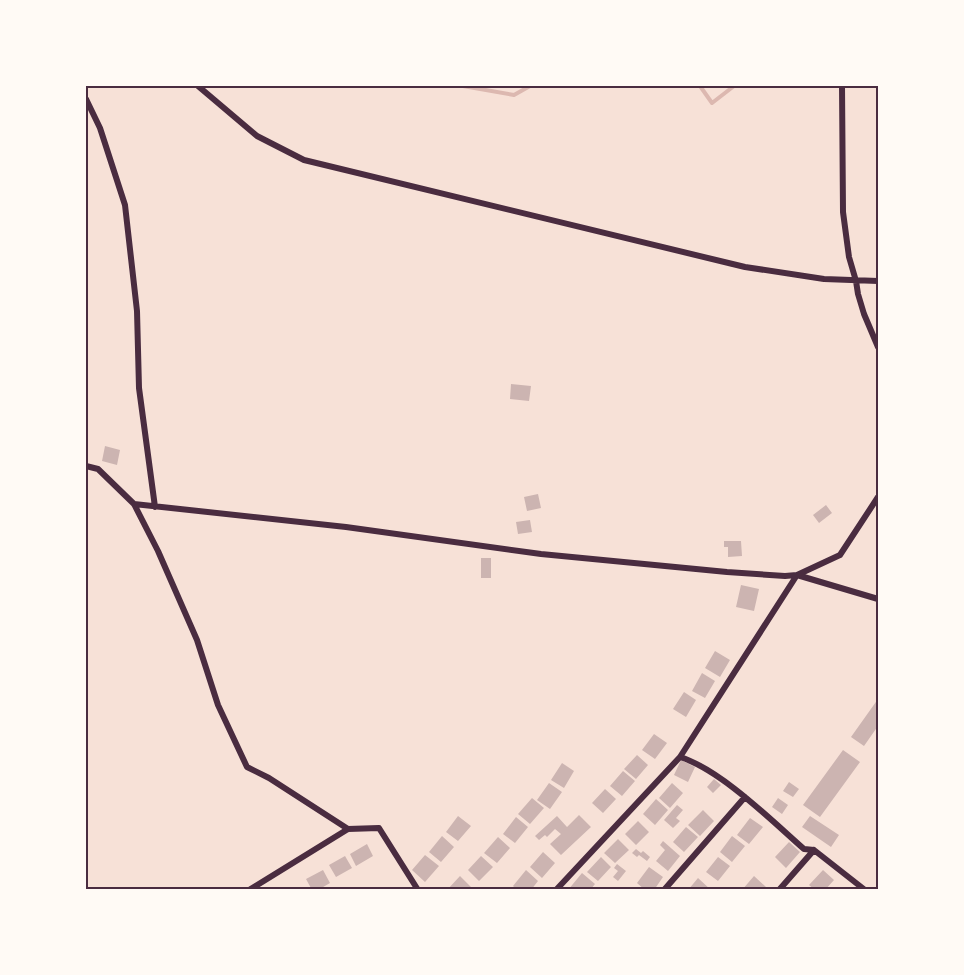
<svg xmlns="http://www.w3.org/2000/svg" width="964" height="975" viewBox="0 0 964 975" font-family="'Titillium Web',sans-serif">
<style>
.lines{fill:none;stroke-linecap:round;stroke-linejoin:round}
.stream{stroke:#dcb8b0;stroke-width:4}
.building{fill:#ccb4b1}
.minor{stroke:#4a2c40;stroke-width:6}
.neatline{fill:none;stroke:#4a2c40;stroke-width:2}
</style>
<rect width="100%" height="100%" fill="#f7e1d7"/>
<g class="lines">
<path class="stream" d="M463 86 514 95 530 86
M700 86 712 103 734 86"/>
</g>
<path class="building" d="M511 384 531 386 529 401 510 399Z
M105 446 120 450 117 465 102 461Z
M538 494 541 508 527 511 524 497Z
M826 505 832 513 819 523 813 515Z
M530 520 532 532 518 534 516 522Z
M724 541H741L742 556 728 557V547H724Z
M481 558H491V578H481Z
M741 585 759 589 754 611 736 607Z
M715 651 730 660 720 677 705 668Z
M702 673 715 681 705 698 692 691Z
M684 692 696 700 686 717 673 709Z
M878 699V726L864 746 851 737Z
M654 734 667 743 655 759 642 750Z
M843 750 860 762 820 817 803 805Z
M637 755 648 765 636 779 624 769Z
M681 760 695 767 688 782 674 775Z
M562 763 574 771 564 788 551 780Z
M623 771 635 781 622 796 610 786Z
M714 779 721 785 713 793 707 787Z
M789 782 799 789 793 797 783 791Z
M549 783 562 792 550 809 537 800Z
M672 783 683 793 670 808 659 798Z
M605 789 616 799 603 813 592 803Z
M532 798 544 808 530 824 518 814Z
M778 798 788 805 782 814 772 807Z
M656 799 668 810 655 825 643 814Z
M677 805 683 810 676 818 680 821 673 828 664 820Z
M703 810 714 821 700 836 688 825Z
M579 815 591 827 561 855 550 844 561 834 555 829 547 837 545 835 539 840 535 836 557 816 567 827Z
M458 816 471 826 458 841 446 832Z
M810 816 839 835 831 847 802 827Z
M516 817 528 827 515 843 503 834Z
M750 818 763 827 749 844 737 835Z
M638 821 649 832 636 845 625 834Z
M686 827 698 837 684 852 673 842Z
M442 836 454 847 441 862 429 852Z
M732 836 745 846 732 862 720 852Z
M498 837 510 848 497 863 484 853Z
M618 839 629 850 615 863 604 853Z
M663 841 680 856 668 871 656 861 665 850 660 845Z
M789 842 800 852 786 868 775 857Z
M367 844 373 856 356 866 350 854Z
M636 849 641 853 643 851 650 857 647 861 639 855 637 857 632 853Z
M543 852 555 863 542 878 530 867Z
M425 855 439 866 425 882 412 870Z
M345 856 352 868 336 877 329 865Z
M481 856 493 867 479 881 468 870Z
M601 857 611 867 598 881 587 872Z
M718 857 730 866 718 881 706 872Z
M617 864 626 871 618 881 613 877 618 871 614 868Z
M649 867 663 877 654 890H645L637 883Z
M323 870 330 883 318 890H312L306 879Z
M526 870 538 881 531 890H517L513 886Z
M823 870 834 880 825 890H815L809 885Z
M582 873 595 884 590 890H568Z
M460 876 472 888 471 890H447Z
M754 876 766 887 764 890H742Z
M698 878 711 890H688Z"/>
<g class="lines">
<path class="minor" d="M198 86 257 136 304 160 745 267 824 279 878 281
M842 86 843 212 849 257 856 281 858 294 864 314 878 347
M86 99 100 128 125 205 137 311 139 388 155 507
M86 466 98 469 134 504 158 551 197 640 218 705 247 767 269 778 348 829
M134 504 346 527 541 554 727 572 785 576 797 575 840 555 878 497
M680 757 797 575 878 599
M249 890 348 829 379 828 418 890
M556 890 680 757C721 770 771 820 804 849L814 850 865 890
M664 890 745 797
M779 890 814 850"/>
</g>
<rect width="964" height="975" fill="none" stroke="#fffaf5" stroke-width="174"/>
<rect x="87" y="87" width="790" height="801" class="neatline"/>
</svg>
